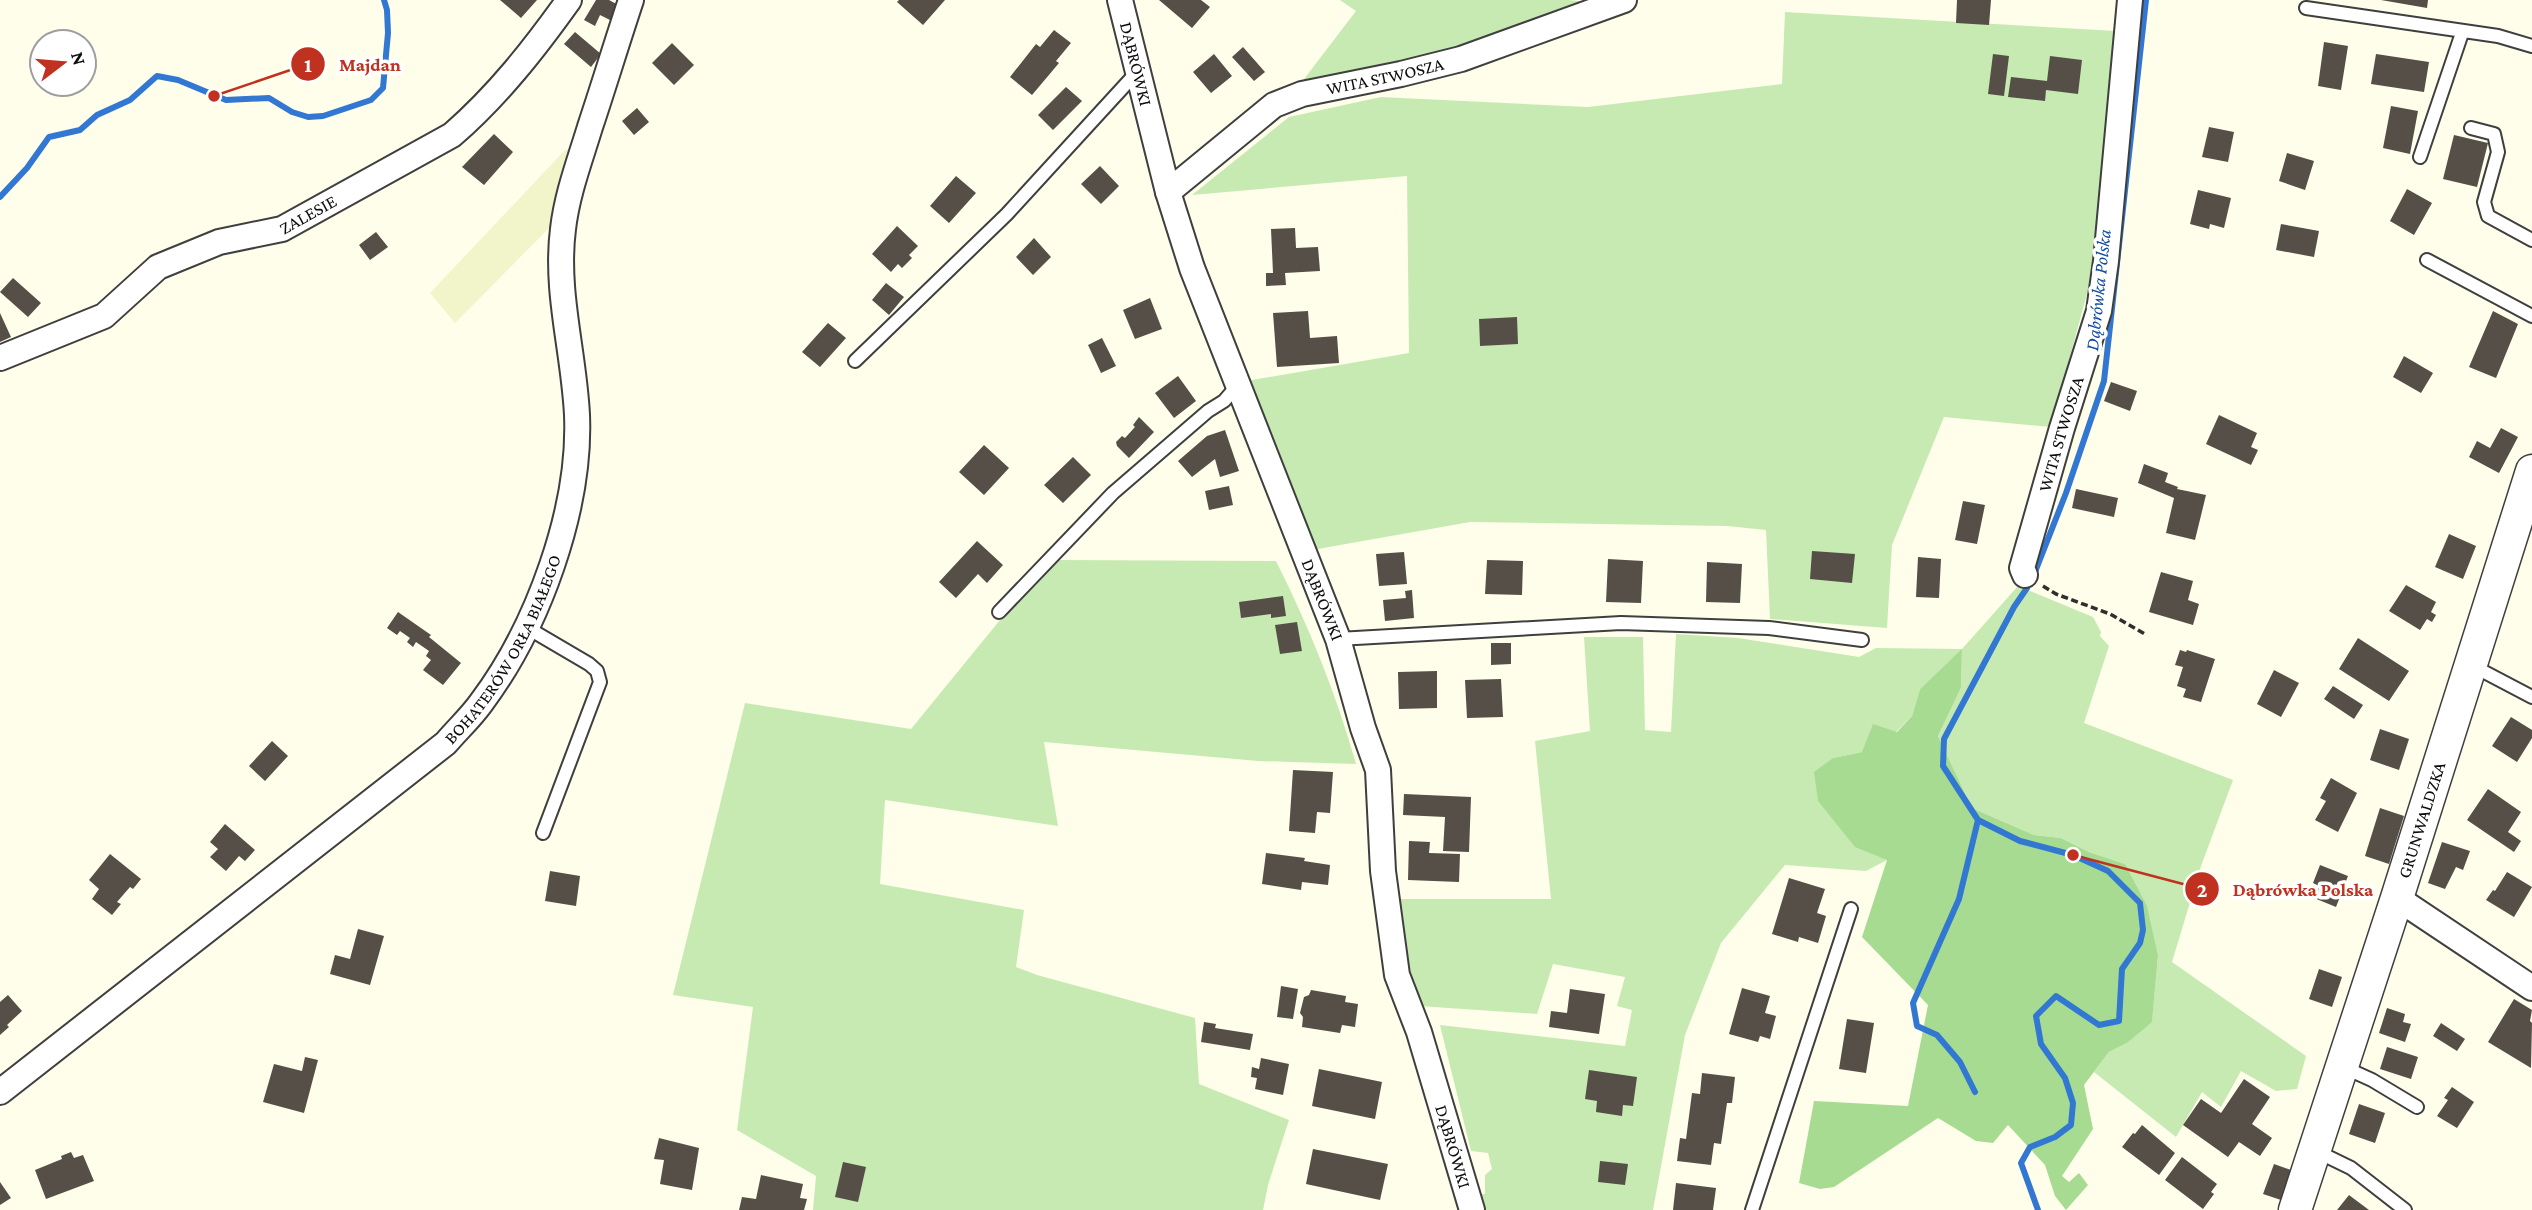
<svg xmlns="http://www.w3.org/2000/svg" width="2532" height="1210" viewBox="0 0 2532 1210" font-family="'Crimson Pro',serif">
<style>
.farmland{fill:#f2f5ca}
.green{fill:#c7eab3}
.forest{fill:#a7db92}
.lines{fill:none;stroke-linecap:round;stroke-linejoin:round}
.stream{stroke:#3278d2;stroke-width:6}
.building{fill:#554f48}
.service-casing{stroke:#3f3f3f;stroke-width:16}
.minor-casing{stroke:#3f3f3f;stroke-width:28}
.tertiary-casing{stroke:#3f3f3f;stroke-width:35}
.path{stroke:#2e2e2e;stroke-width:3.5;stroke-dasharray:7 3.5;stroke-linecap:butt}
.service{stroke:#fff;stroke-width:12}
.minor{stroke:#fff;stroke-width:24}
.tertiary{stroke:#fff;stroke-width:32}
.labels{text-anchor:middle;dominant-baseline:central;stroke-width:7;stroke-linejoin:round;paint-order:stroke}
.street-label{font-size:18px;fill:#0c0c0c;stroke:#fff}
.water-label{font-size:19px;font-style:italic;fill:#114ba1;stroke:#fff}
.leader{fill:none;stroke:#c0311f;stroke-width:2.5}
.callout-dot{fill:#c0311f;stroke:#fff;stroke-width:2.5}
.mark-label{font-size:21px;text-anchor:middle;font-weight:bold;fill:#fff}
.callout-label{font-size:19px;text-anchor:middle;font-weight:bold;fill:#c0311f;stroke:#fff;stroke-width:7;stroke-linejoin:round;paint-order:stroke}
</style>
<rect width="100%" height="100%" fill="#fffeea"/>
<path class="farmland" d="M575 146 552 225 455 323 430 293 565 150Z"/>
<path class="green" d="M1340 0H1568L1592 2 1489 43 1298 87 1356 11Z
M1785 12 2116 31 2099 249 2051 427 1944 417 1892 545 1887 628 1770 619 1766 530 1727 526 1470 522 1312 550 1246 381 1409 353 1407 176 1192 195 1289 117 1381 97 1588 107 1782 84Z
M1055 560 1276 561C1309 627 1336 693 1356 764L1258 761 1044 742 1058 826 885 800 880 884 1024 910 1016 967 1037 975 1195 1018 1199 1084 1289 1120 1268 1185 1263 1210H813L816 1176 737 1130 753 1007 673 995 745 703 911 729 1000 620Z
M2018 586 2093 617 2101 632 2100 636 2109 646 2084 723 2233 780 2201 866 2172 962 2306 1056 2297 1089 2276 1091 2241 1071 2221 1107 2202 1092 2176 1137 2094 1072 2109 1052 2127 1043 2152 1020 2158 956 2125 864 2089 852 2061 838 2034 835 1972 808 1938 736 1961 688 1962 650 1920 689 1912 716 1896 732 1862 752 1833 758 1887 860 1866 871 1785 865 1721 943 1685 1035 1653 1210H1482L1477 1194H1485V1175L1492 1169 1488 1153 1471 1151 1440 1025 1625 1046 1632 1010 1617 1006 1625 977 1553 964 1537 1014 1419 1006 1405 967 1397 899H1551L1535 741 1590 731 1584 637H1643L1645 730 1671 732 1676 634 1738 638 1859 657 1876 648 1962 649Z"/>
<path class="forest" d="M1962 649 1961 688 1938 736 1972 808 2034 835 2061 838 2089 852 2125 864 2147 906 2158 956 2152 1022 2127 1043 2109 1052 2084 1085 2093 1129 2062 1176 2069 1182 2079 1173 2088 1185 2066 1210 2055 1196 2045 1165 2008 1125 1993 1143 1976 1141 1938 1118 1834 1187 1820 1189 1799 1183 1814 1101 1908 1106 1928 1005 1862 937 1887 860 1855 847 1818 801 1814 772 1833 758 1862 752 1873 724 1897 732 1912 716 1920 689Z"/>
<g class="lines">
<path class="stream" d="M0 197 27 168 49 137 80 130 97 115 130 100 157 76 178 80 226 100 269 98 292 112 308 117 323 116 371 100 383 88 388 33 387 10 384 0
M2035 572 2066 493 2104 381 2146 0
M2027 588 2014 607 1944 739 1943 766 1978 820 2020 841 2073 855 2108 871 2140 903 2143 930 2140 943 2122 969 2119 1021 2099 1025 2056 996 2036 1016 2041 1044 2065 1078 2073 1103 2071 1125 2055 1137 2030 1147 2021 1163 2038 1210
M1975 1092 1960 1062 1937 1035 1917 1026 1913 1003 1959 899 1978 820"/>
</g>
<path class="building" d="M500 0H537L521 18Z
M596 0H609L622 7 614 22 600 15 595 26 584 20Z
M899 0H945L923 25 897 2Z
M1159 0H1201L1210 7 1192 28Z
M1957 0H1991L1989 25 1956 23Z
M2381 0H2428L2427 8Z
M1054 30 1071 43 1056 61 1059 63 1032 95 1010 77 1036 44 1040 47Z
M575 32 601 54 591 67 564 44Z
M2324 42 2348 46 2341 90 2318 86Z
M672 43 694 65 674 85 652 63Z
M1243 47 1265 72 1254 81 1232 57Z
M1214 54 1232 76 1211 93 1193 72Z
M1993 54 2009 56 2004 96 1988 94Z
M2376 54 2429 62 2424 92 2371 84Z
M2050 56 2082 60 2078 94 2046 90 2045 101 2008 97 2011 77 2047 81Z
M1066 87 1082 101 1053 130 1038 115Z
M2391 106 2418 111 2410 154 2383 148Z
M637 108 649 122 634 135 622 121Z
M2209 127 2234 132 2228 162 2202 157Z
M494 134 513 152 484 185 462 167Z
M2454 135 2488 143 2477 187 2443 179Z
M2287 153 2314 161 2305 190 2279 181Z
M1100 166 1119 186 1101 204 1081 184Z
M956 176 976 193 949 223 930 206Z
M2407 189 2432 203 2414 235 2390 221Z
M2198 190 2231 198 2224 228 2210 224 2209 229 2190 224Z
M2281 224 2319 231 2314 257 2276 250Z
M897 226 918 246 909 255 912 258 902 268 898 264 891 272 872 254Z
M1295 228 1296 248 1318 247 1320 271 1285 273 1286 285 1266 286V273H1273L1271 229Z
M376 232 388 247 370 260 359 245Z
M1034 238 1051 257 1033 275 1016 257Z
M13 278 41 303 28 317 0 292Z
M886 283 904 297 889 315 872 300Z
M1150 298 1162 329 1135 339 1123 310Z
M1308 311 1310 338 1337 336 1339 363 1277 367 1273 313Z
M2493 311 2518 324 2496 378 2469 367Z
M0 313 11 337 0 342Z
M1517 317 1518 344 1480 346 1479 319Z
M828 323 846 338 820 367 802 352Z
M1102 338 1116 366 1101 373 1088 345Z
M2404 356 2433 373 2421 393 2393 377Z
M1178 376 1196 401 1174 418 1155 393Z
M2111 382 2137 391 2130 411 2104 401Z
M2219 415 2257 433 2251 447 2258 450 2251 465 2206 444Z
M1139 417 1154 432 1129 458 1117 446 1116 442 1122 436 1125 438 1135 427 1133 425Z
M2501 428 2518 437 2499 473 2469 457 2477 441 2490 448Z
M1225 430 1239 471 1220 477 1215 459 1192 477 1178 461 1207 436Z
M984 445 1009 468 984 495 959 472Z
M1073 457 1091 475 1063 503 1044 485Z
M2144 464 2168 473 2165 482 2178 487 2177 489 2206 495 2195 540 2166 533 2174 498 2138 483Z
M1229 486 1233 505 1209 510 1205 491Z
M2076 489 2118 498 2114 517 2072 508Z
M1963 501 1985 505 1977 544 1955 540Z
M2449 534 2476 546 2463 579 2435 567Z
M977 541 1003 565 987 583 978 574 956 598 939 582Z
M1812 551 1855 554 1852 583 1810 579Z
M1404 552 1407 584 1379 586 1376 554Z
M1918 557 1941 559 1939 598 1916 597Z
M1608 559 1643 561 1641 603 1606 602Z
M1487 560 1523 561 1522 595 1485 594Z
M1707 562 1742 564 1740 603 1706 602Z
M2161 572 2193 581 2188 600 2199 604 2193 625 2149 612Z
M2406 585 2436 602 2431 612 2436 615 2432 622 2427 619 2420 630 2389 611Z
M1412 590 1414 618 1385 621 1383 600 1406 598 1405 591Z
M1283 596 1286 616 1271 618V614L1241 618 1239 602Z
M398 612 431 635 429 637 461 663 443 685 423 670 431 660 426 656 429 651 416 642 413 647 407 642 410 638 400 631 397 635 387 628Z
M1297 622 1302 651 1280 654 1275 625Z
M2358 638 2409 671 2389 701 2339 669Z
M1491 643H1511V664L1491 665Z
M2180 650 2186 652 2187 650 2215 659 2201 702 2183 697 2186 689 2177 686 2183 667 2175 665Z
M2274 670 2299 683 2281 717 2257 704Z
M1437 671V708L1399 709 1398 672Z
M1501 679 1503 717 1467 718 1465 680Z
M2333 686 2363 705 2354 719 2324 699Z
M2511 717 2532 730V738L2517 762 2492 746Z
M2380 729 2409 739 2399 770 2370 760Z
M272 741 288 756 265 781 249 766Z
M1293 770 1333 772 1330 813 1317 812 1315 833 1289 831Z
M2331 778 2357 793 2338 832 2315 820 2326 801 2320 798Z
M2488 789 2521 812 2508 832 2521 841 2514 852 2467 820Z
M1404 794 1471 797 1469 852 1443 851 1445 817 1403 815Z
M2380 808 2404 816 2389 864 2365 856Z
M225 824 255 850 245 861 239 856 226 871 210 857 218 849 210 842Z
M1409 841 1430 842 1429 853 1460 854 1459 882 1408 880Z
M2442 842 2470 851 2463 870 2456 867 2445 889 2428 883Z
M1266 853 1305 858 1304 861 1330 865 1328 885 1302 882 1301 890 1262 884Z
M110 854 141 879 133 889 130 887 117 902 121 904 112 915 92 899 99 889 89 880Z
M2320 865 2348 876 2336 907 2314 898 2319 886 2313 883Z
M550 871 580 876 576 906 545 901Z
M2507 872 2532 887 2514 917 2486 900 2493 890 2495 891Z
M1789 878 1825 889 1817 913 1826 916 1818 943 1799 937 1798 942 1772 934Z
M358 929 384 936 370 985 330 974 335 955 350 959Z
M2319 969 2342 977 2332 1007 2309 999Z
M1281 986 1298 989 1293 1019 1277 1017Z
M1742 988 1770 996 1765 1013 1776 1016 1770 1039 1760 1036 1758 1042 1729 1034Z
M1570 989 1605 994 1599 1034 1549 1027 1551 1011 1567 1013Z
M1311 990 1346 996 1345 1002 1358 1004 1355 1027 1342 1025 1340 1033 1302 1027 1303 1017 1300 1013 1304 997 1309 995Z
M8 995 22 1011 7 1025 9 1027 0 1035V1002Z
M2514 999 2532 1010 2530 1021 2532 1023 2531 1068 2488 1042Z
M2387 1008 2405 1014 2403 1022 2411 1024 2405 1042 2379 1033Z
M1847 1019 1874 1023 1866 1073 1839 1069Z
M1204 1022 1216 1024 1215 1028 1253 1034 1250 1050 1201 1042Z
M2441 1023 2465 1039 2457 1051 2433 1036Z
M2387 1047 2418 1057 2411 1079 2380 1069Z
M305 1057 318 1060 304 1113 263 1102 274 1064 302 1071Z
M1261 1058 1289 1064 1283 1095 1255 1089 1257 1078 1251 1077 1252 1067 1259 1069Z
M1319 1069 1382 1082 1375 1119 1312 1106Z
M1589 1070 1637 1077 1633 1106 1623 1105 1622 1116 1596 1112 1597 1101 1585 1099Z
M1702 1073 1735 1077 1732 1103H1727L1721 1144 1714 1143 1711 1165 1677 1161 1680 1138 1686 1139 1692 1093 1700 1094Z
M2244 1079 2270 1097 2252 1124 2272 1138 2260 1156 2239 1142 2228 1157 2183 1125 2201 1099 2221 1113Z
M2452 1087 2474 1102 2457 1128 2437 1116 2448 1100 2444 1098Z
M2359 1104 2385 1113 2375 1143 2349 1134Z
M2142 1125 2175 1153 2159 1175 2122 1147 2133 1133 2135 1134Z
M659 1138 699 1148 692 1190 660 1184 664 1160 654 1159Z
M1313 1149 1388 1164 1380 1200 1306 1184Z
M71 1152 74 1158 83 1155 94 1181 46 1199 35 1170 62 1159 61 1156Z
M2182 1157 2217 1184 2211 1192 2214 1194 2203 1209 2165 1180Z
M1600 1161 1628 1164 1625 1185 1598 1182Z
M843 1162 866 1167 858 1202 835 1197Z
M2274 1164 2291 1170 2281 1200 2263 1194Z
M761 1175 803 1184 800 1198 807 1199 804 1210H739L742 1197 756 1199Z
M0 1182 11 1198 0 1205Z
M1676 1183 1716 1188 1713 1210H1673Z
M2349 1195 2369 1210H2337Z"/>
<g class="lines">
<defs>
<path id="service" d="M2306 8 2498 36 2532 46
M2471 128 2494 134 2498 152 2484 202 2488 216 2532 240
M2420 157 2462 33
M2427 260 2532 316
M855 361 1007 214 1138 71
M999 612 1113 493 1208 411 1224 401 1238 385
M526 627 589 664 597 671 600 682 543 833
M1338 639 1621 623 1769 628 1862 640
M2473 666 2532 697
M2341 1066 2372 1080 2417 1107
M2314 1150 2351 1168 2405 1210
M1752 1210 1851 909"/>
<g id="minor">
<path id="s1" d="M1120 0 1168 192 1192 268 1338 639 1363 728 1378 770 1383 871 1397 975 1419 1032 1472 1210"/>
<path id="s2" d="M1168 192 1274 105 1302 94 1401 74 1461 59 1624 0"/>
<path id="s3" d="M0 358 104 316 158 267 219 242 282 229 452 135C498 95 534 49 569 0"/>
<path id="s4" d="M2025 575 2022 568 2062 428 2099 311 2106 261 2130 0"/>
<path d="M2397 898 2532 988"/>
<path id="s5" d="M0 1092 446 743C458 729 471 717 481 703 538 627 581 509 577 415 574 352 555 292 563 229 567 194 580 160 590 127 604 85 617 42 631 0"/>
</g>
<g id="tertiary">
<path id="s6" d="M2295 1210 2397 898 2532 471"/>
</g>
</defs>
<use href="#service" class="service-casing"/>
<use href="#minor" class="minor-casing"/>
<use href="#tertiary" class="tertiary-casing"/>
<path class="path" d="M2043 586 2056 594 2110 614 2145 634"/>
<use href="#service" class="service"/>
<use href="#minor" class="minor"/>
<use href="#tertiary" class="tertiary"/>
</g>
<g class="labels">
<g class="street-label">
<text stroke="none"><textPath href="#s1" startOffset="66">DĄBRÓWKI</textPath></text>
<text stroke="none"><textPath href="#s2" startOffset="252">WITA STWOSZA</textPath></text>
<text stroke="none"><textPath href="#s3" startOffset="345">ZALESIE</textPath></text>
<text stroke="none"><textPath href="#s4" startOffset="147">WITA STWOSZA</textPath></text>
<text stroke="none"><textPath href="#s1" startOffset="634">DĄBRÓWKI</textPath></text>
<text stroke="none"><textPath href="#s5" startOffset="677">BOHATERÓW ORŁA BIAŁEGO</textPath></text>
<text stroke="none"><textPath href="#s6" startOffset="410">GRUNWALDZKA</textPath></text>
<text stroke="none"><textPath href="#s1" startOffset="1200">DĄBRÓWKI</textPath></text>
</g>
<g class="water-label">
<text transform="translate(2098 290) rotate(-84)">Dąbrówka Polska</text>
</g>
</g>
<path class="leader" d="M214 96L308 64M2073 855L2202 889"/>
<g class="callout-dot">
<circle cx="214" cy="96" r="7"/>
<circle cx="2073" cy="855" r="7"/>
<circle cx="308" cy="64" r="18"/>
<circle cx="2202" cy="889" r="18"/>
</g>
<g class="mark-label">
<text x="308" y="72">1</text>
<text x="2202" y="897">2</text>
</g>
<g class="callout-label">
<text x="370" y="71">Majdan</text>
<text x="2303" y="896">Dąbrówka Polska</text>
</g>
<g transform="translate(63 63) rotate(74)"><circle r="33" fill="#ffffff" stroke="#9e9e9e" stroke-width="2"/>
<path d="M0-5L12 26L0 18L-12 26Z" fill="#c0311f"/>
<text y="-10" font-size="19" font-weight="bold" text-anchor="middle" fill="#0c0c0c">N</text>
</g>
</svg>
